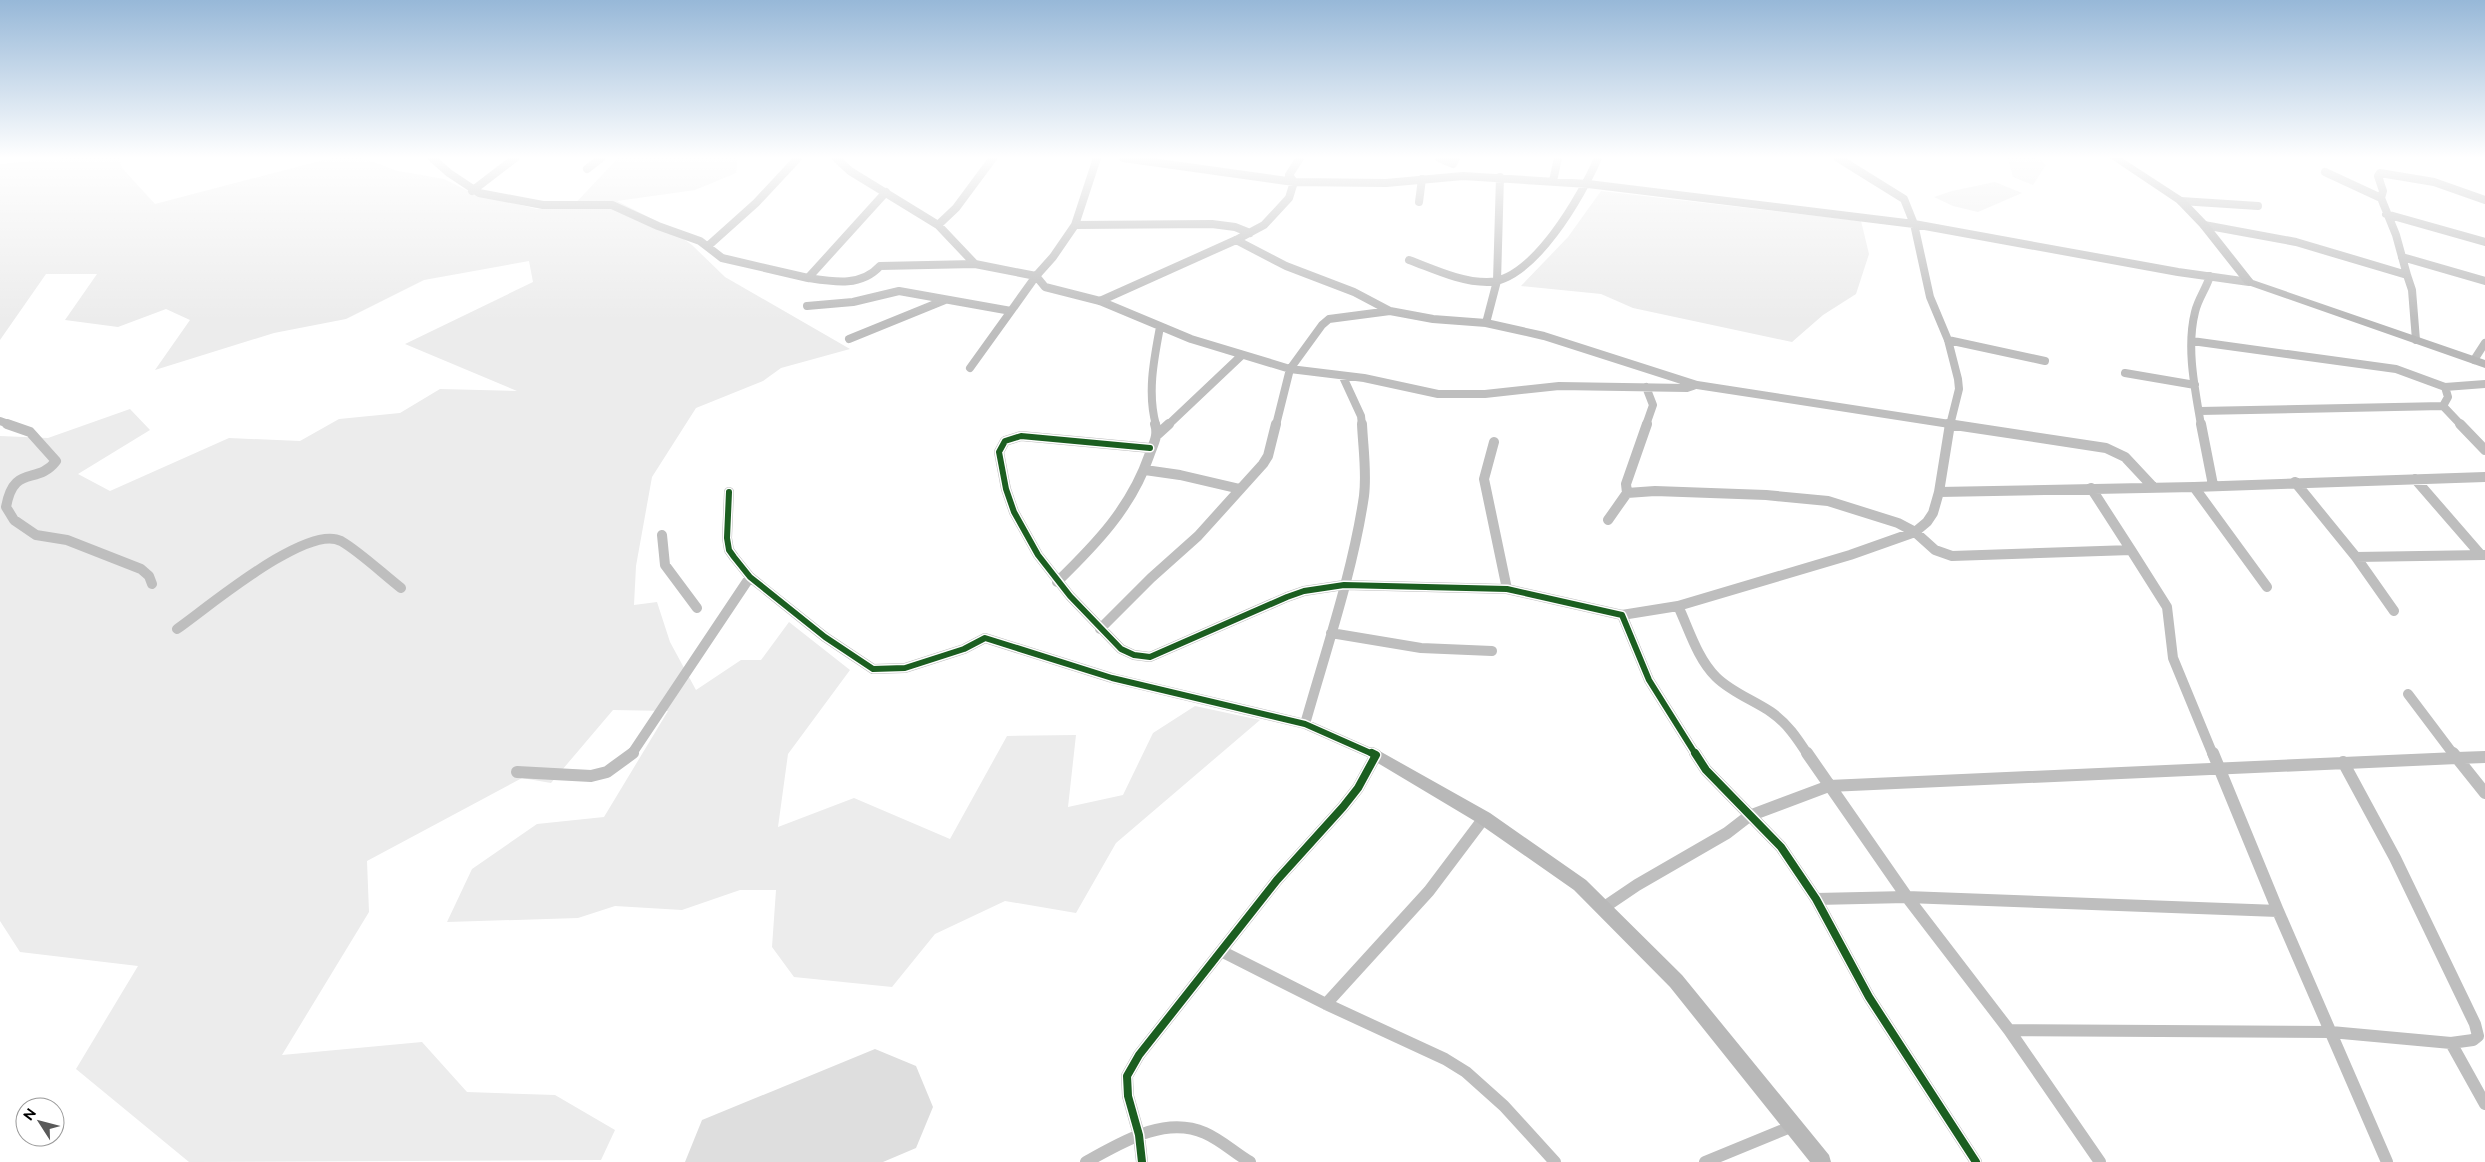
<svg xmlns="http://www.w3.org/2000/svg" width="2485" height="1162" viewBox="0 0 2485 1162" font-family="Raleway,sans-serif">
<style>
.green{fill:#ececec}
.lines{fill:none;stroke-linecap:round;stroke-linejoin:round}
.runway{fill:#dedede;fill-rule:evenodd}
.street-far2{stroke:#bebebe;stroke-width:8}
.street-far1{stroke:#bebebe;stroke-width:10}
.street{stroke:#bebebe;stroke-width:12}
.secondary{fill:#b8b8b8;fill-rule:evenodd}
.cycleway-far1-casing{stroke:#fff;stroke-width:9}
.cycleway-casing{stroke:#fff;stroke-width:11}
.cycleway-far1{stroke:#1b5e20;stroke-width:6}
.cycleway{stroke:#1b5e20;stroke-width:8}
</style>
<rect width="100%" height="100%" fill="#fff"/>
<path class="green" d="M63 158H119L122 168 155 204 331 158H362L398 171 444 179 474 194 537 209H570L618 158H738L736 173 695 190 617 201 664 225 692 245 725 277 850 349 781 368 763 381 696 408 652 477 636 566 634 605 657 602 670 642 696 690 741 660H761L789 622 850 670 788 754 778 827 854 798 950 839 1007 736 1076 735 1068 807 1123 795 1153 733 1195 706 1260 720 1116 843 1076 913 1005 901 935 934 892 987 794 977 772 947 776 890H740L682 910 615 906 578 918 447 922 472 869 537 824 604 817 668 711 613 710 551 783 522 778 367 861 369 912 282 1055 422 1042 467 1092 555 1095 615 1130 601 1160 189 1162 76 1069 138 966 20 952 0 921V436L48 438 130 409 150 430 78 474 110 491 229 438 300 441 339 419 400 413 440 389 517 391 405 344 533 282 529 261 424 280 346 319 274 333 155 370 190 320 166 309 118 327 65 320 97 274H46L0 340V164Z
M2008 158H2038L2046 165 2033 185 2013 177Z
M1995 182 2022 193 1978 212 1953 206 1934 197 1952 191Z
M1601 191 1861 221 1869 254 1856 294 1823 315 1792 342 1633 308 1601 294 1521 286 1568 237Z"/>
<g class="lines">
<path class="runway" d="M875 1049 916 1066 933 1107 916 1148 883 1162H685L702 1120Z"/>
<path class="street-far2" d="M432 158 449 173 479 193 543 205H612L658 226 700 241 722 258 808 278
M836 158 850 171 938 225 956 208 993 158
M1097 158 1075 225 1053 257 1036 276 1045 287 1100 301 1191 339 1290 369 1364 378 1438 394H1485L1559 386 1687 388 1693 386
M1123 158 1294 182 1386 183 1463 176 1588 184 1914 224 2178 272 2249 282
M1439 158 1453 164 1456 158
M1838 158 1904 199 1914 224 1930 297 1948 340 1958 379 1959 389 1950 425
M587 169 601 158
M2325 172 2381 198
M1553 181 1558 158
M472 191 515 158
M886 192 808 278C834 282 861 287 880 266L975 264
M2181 201 2258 206
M1419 202 1422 179
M2386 214 2485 242
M1075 225 1212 224 1235 227 1250 233
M2204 225 2296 242 2407 275 2412 290 2416 340
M1236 240 1286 266 1354 292 1390 311
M708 246 756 203 798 158
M2402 257 2485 281
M1409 260C1434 269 1460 282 1487 282 1533 282 1582 195 1598 158
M2407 275 2396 235 2381 198 2383 191 2378 176 2380 173 2434 182 2485 200
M1100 301 1236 240 1264 225 1289 198 1294 182 1289 175 1300 158
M807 306 853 302 899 291 1011 311 1036 276 975 264 938 225
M1486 323 1497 281 1500 177
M849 339 945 300
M1948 340 2045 361
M2192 341 2396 369 2445 387
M2474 360 2485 343
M970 368 1011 311
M2125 373 2195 385
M1343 377 1361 416 1362 425
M1646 387 1653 405 1646 425
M2443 406 2448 397 2445 387 2485 384
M2200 411 2443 406 2461 425
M0 421 11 425
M1156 425C1147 393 1154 359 1160 327
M1168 425 1242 355
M1276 425 1290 369 1322 325 1329 319 1390 311 1433 319 1486 323 1544 336 1697 385 1956 425
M2201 425C2195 389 2186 348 2195 312 2198 299 2206 289 2210 276"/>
<path class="street-far1" d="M7 424 30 432 56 461C37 486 14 463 6 507L14 520 36 535 67 540 141 569 149 576 152 584
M1647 424 1626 484 1627 493 1655 491 1766 495 1828 501 1898 523 1915 532 1935 550 1952 556 2131 550 2167 607 2173 658 2213 755
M1948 424 2106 448 2125 457 2154 488
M2201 424 2213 485
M2460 424 2485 450
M1158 434 1169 424
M1494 442 1484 479 1507 589
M1150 448 1021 436 1005 441 999 452 1006 489 1014 512 1038 555 1070 596 1121 649 1134 655 1150 657 1287 597 1304 591 1344 585 1507 589 1622 615 1649 680 1696 755
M1145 470 1180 475 1240 489
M2415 479 2481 555
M2295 482 2356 557 2394 611
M2194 487 2267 587
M2091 488 2131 550
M729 492 727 538 729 550 734 557 750 577 825 637 873 669 905 668 964 649 985 638 1112 678 1305 724 1375 755
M1939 492 1950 424
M1608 520 1627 493
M662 535 665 565 697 608
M2356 557 2485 555
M1057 582C1096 544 1131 508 1149 456 1153 444 1159 436 1155 424
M1678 606 1850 555 1915 532 1927 522 1933 513 1939 492 2194 487 2485 477
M1622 615 1678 606C1689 629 1697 658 1716 677 1731 692 1753 700 1771 712 1787 723 1797 738 1808 755
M177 629C206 609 307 523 341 541 360 552 383 574 401 588
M1100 629 1151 578 1198 536 1263 464 1268 456 1276 424
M1331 633 1421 648 1492 651
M2408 694 2454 755
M1305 724C1326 650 1353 571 1364 496 1367 472 1363 447 1362 424
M631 755 750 577"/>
<path class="street" d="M1695 753 1706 770 1781 847 1816 899 1869 997 1976 1162
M1807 753 1907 897 2009 1030 2100 1162
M2213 753 2278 911
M2453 753 2457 758 2485 757
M517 772 591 776 607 772 633 753
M1816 899 1907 897 2278 911 2387 1162
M1603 908 1637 885 1727 833 1749 816 1829 786 2457 758 2485 793
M1221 951 1326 1004 1445 1059 1466 1072 1504 1106 1555 1162
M1326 1004 1429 891 1484 818
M2009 1030 2331 1032 2451 1043 2473 1040 2478 1036 2475 1024 2395 858 2343 762
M2451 1043 2485 1104
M1086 1162C1121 1143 1164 1115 1205 1133 1221 1140 1235 1153 1250 1162
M1142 1162 1139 1135 1128 1096 1127 1076 1139 1055 1277 880 1343 807 1358 788 1376 755 1372 753
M1705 1162 1793 1126"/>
<path class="secondary" d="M2110 158H2122L2185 199 2208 223 2253 280 2485 360V368L2245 284 2200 227 2177 203Z
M1376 749 1490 813 1586 880 1682 975 1829 1155 1831 1162H1810L1670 987 1574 890 1478 823 1371 759 1368 755 1371 751Z"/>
<defs>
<path id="cycleway-far1" d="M1150 448 1021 436 1005 441 999 452 1006 489 1014 512 1038 555 1070 596 1121 649 1134 655 1150 657 1287 597 1304 591 1344 585 1507 589 1622 615 1649 680 1696 755
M729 492 727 538 729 550 734 557 750 577 825 637 873 669 905 668 964 649 985 638 1112 678 1305 724 1375 755"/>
<path id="cycleway" d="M1695 753 1706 770 1781 847 1816 899 1869 997 1976 1162
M1142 1162 1139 1135 1128 1096 1127 1076 1139 1055 1277 880 1343 807 1358 788 1376 755 1372 753"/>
</defs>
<use href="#cycleway-far1" class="cycleway-far1-casing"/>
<use href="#cycleway" class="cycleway-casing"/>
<use href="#cycleway-far1" class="cycleway-far1"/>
<use href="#cycleway" class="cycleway"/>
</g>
<linearGradient id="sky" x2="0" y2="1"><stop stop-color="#97b8d8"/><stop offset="0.49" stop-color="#fff"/><stop offset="1" stop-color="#fff" stop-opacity="0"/></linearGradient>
<rect width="2485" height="321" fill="url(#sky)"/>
<g transform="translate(40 1122) rotate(306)"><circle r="24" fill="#ffffff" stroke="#999999"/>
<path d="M0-4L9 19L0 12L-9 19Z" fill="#595959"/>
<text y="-8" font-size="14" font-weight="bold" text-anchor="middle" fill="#000000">N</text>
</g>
</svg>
